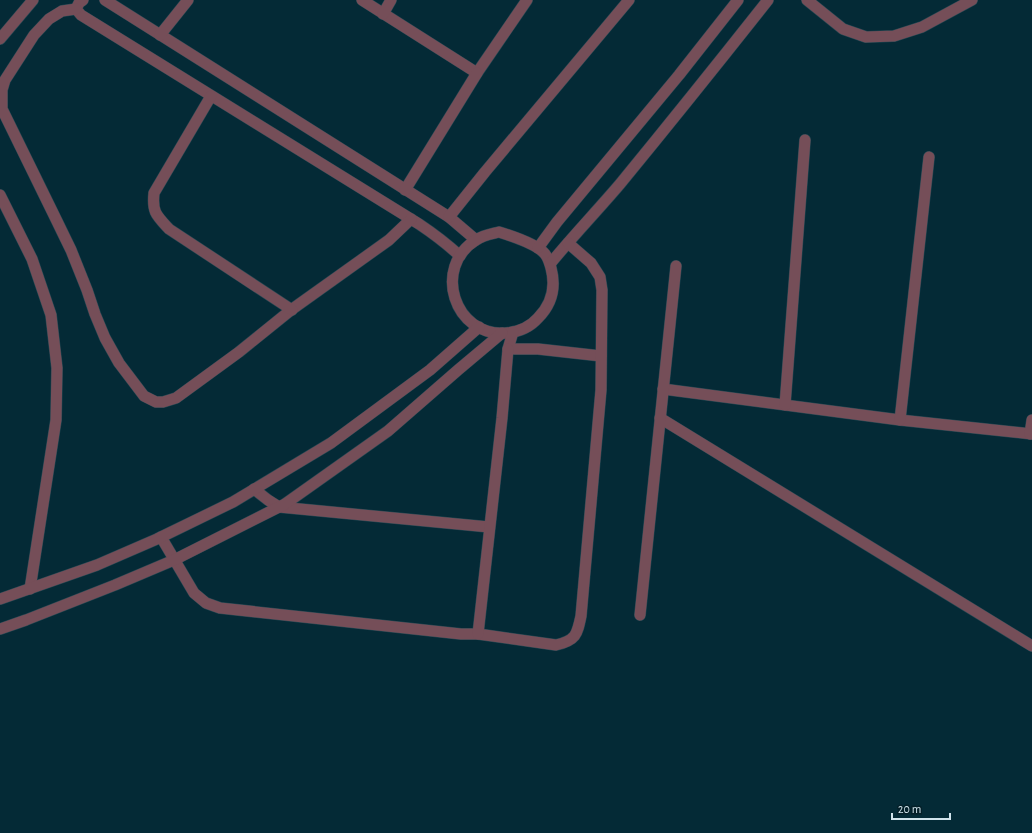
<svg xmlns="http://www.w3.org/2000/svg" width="1032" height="833" font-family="'Alegreya Sans',sans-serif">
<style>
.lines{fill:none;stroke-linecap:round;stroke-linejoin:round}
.minor-casing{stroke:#254853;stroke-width:12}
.minor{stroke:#754e58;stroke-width:11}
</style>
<rect width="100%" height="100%" fill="#042a36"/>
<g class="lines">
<defs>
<g id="minor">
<path d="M83,0L79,3L76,9L81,15L419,224C434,234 446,243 460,256"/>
<path d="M105,0L449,217L476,240"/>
<path d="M362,0L477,73L527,0"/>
<path d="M807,0L843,29L866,37L894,36L922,27L972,0"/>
<path d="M76,9L62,11L49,19L34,35L5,80L2,90V109L52,211L71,250L87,290L95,314L105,338L119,363L144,396L156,402H163L176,398L239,352L291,310L389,240L411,219"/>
<path d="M383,14L391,0"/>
<path d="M160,35L188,0"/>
<path d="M0,39L33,0"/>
<path d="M211,96L154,193C152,212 156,215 169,229L292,310"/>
<path d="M405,190L477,73"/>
<path d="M0,195L32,259L51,315L57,368L56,420L30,589"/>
<path d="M449,217L485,172L629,0"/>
<path d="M499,232C512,236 537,244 545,254C548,258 550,264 551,268C556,287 552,304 538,318C530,327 518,332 506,333C454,337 432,267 476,240C483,235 491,234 499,232Z"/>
<path d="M538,248L557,222L679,75L738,0"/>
<path d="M550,264C572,237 597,211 620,184C670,123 719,62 768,0"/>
<path d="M513,332L508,349H538L601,356"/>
<path d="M663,389L900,420L1032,434"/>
<path d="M785,405L805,140"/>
<path d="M660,418L1032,646"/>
<path d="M900,420L929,157"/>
<path d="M1030,434L1032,420"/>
<path d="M254,489L268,500L279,507L489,527"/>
<path d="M161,537L194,593L206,603L220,608L461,634H478L556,645C576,640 577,635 581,616L601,390L602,290L600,277L591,263L568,243"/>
<path d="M0,599L97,565L157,539L233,502L331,443L430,370L479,327"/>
<path d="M640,615L676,266"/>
<path d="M0,629L26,620L115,585L174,560L285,504L388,431L458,370L502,333"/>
<path d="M478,634L502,418L508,349"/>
</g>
</defs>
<!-- minor casing -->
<use href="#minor" class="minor-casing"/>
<!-- minor -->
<use href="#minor" class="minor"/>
</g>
<!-- scale -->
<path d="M892 813v6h58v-6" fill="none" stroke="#d1e4ec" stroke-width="2"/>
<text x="898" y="813" font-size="12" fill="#d1e4ec" stroke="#041f28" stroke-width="3" paint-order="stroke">20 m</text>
</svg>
